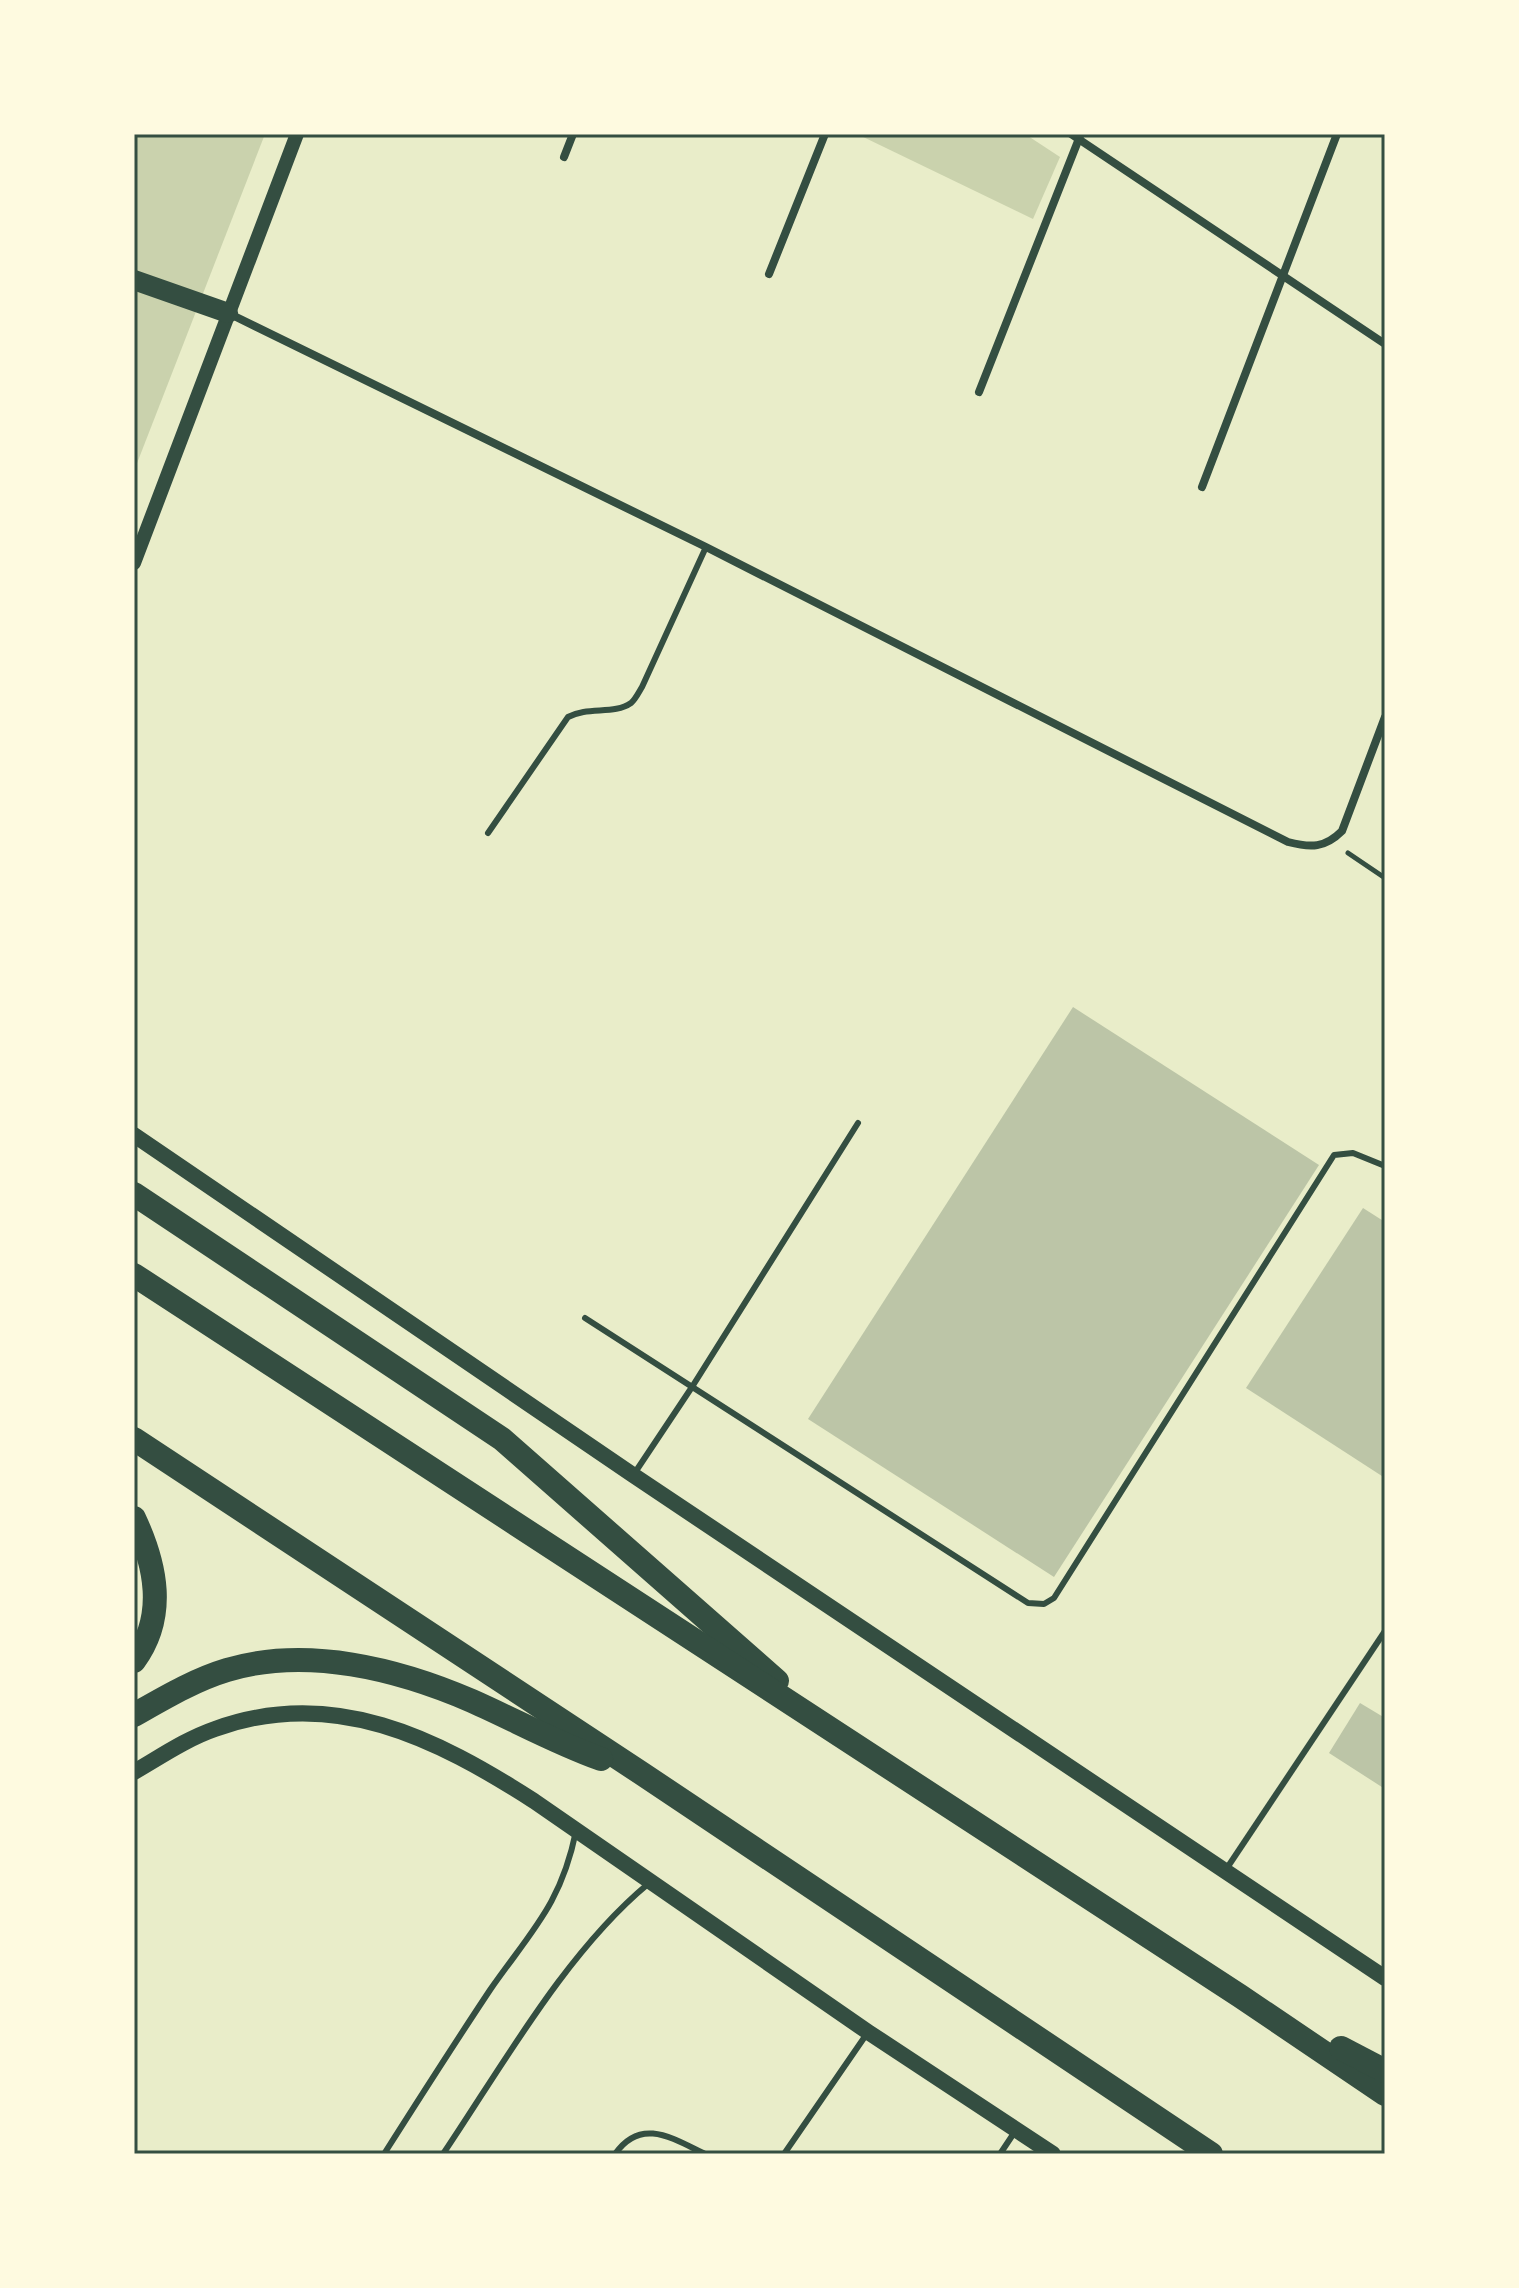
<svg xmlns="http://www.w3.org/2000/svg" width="1519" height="2288" font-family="'Work Sans',sans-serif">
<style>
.green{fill:#cad2ad}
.building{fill:#bcc5a7}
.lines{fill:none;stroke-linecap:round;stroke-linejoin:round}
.path{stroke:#344e41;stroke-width:5}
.service{stroke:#344e41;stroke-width:6}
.minor{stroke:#344e41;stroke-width:8}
.tertiary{stroke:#344e41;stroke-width:14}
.secondary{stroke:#344e41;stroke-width:16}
.primary{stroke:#344e41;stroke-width:20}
.motorway{stroke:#344e41;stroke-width:24}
.neatline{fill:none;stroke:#344e41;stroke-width:3}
</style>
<rect width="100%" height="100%" fill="#e9edc9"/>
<!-- green -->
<g class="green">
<path d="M134,134H265L134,471Z"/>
<path d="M857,134H1025L1060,157L1033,219Z"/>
</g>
<!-- building -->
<g class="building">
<path d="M1073,1007L1319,1165L1054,1577L808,1419Z"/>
<path d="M1363,1208L1385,1222V1478L1246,1388Z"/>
<path d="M1360,1703L1385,1718V1789L1329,1753Z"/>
</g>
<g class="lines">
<!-- path -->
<path class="path" d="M1348,853L1385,878"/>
<!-- service -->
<g class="service">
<path d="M488,833L568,717C588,706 614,715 631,703C635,700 639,692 642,687L706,547"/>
<path d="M585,1318L1028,1603L1044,1604L1054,1598L1334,1155L1353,1153L1385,1166"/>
<path d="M634,1474L692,1387L858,1123"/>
<path d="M1225,1871L1385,1631"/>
<path d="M384,2154C419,2099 454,2044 490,1990C531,1931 561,1905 576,1831"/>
<path d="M443,2154C503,2065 566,1952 648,1884"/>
<path d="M615,2154C641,2117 672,2138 705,2154"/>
<path d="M784,2154L866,2035"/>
<path d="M1000,2154L1016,2130"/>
</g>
<!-- minor -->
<g class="minor">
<path d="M1071,134L1385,344"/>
<path d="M564,157L573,134"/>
<path d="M769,274L825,134"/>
<path d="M228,313L706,547L1288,842C1311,848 1325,848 1342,831L1385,717"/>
<path d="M979,392L1080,136"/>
<path d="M1202,487L1337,134"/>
</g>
<!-- tertiary -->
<path class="tertiary" d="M134,563L297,134"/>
<!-- secondary -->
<g class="secondary">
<path d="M134,1135L633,1475L1385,1978"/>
<path d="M134,1772C160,1757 186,1739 215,1729C333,1686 436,1738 534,1801L868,2032L1053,2154"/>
</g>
<!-- primary -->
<path class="primary" d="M134,280L228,313"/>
<!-- motorway -->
<g class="motorway">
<path d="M134,1194L502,1439L777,1681"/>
<path d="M134,1275L1240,1996L1385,2094"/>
<path d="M134,1439L641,1773L1211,2154"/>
<path d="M134,1518C156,1565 167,1616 134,1661"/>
<path d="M134,1715C164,1698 194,1680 227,1670C307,1646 398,1669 472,1701C515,1720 556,1743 601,1759"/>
<path d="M1341,2048L1385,2071"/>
</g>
</g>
<!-- border -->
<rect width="1519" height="2288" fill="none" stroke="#fefae0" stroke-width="272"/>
<rect x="136" y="136" width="1247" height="2016" class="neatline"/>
</svg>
